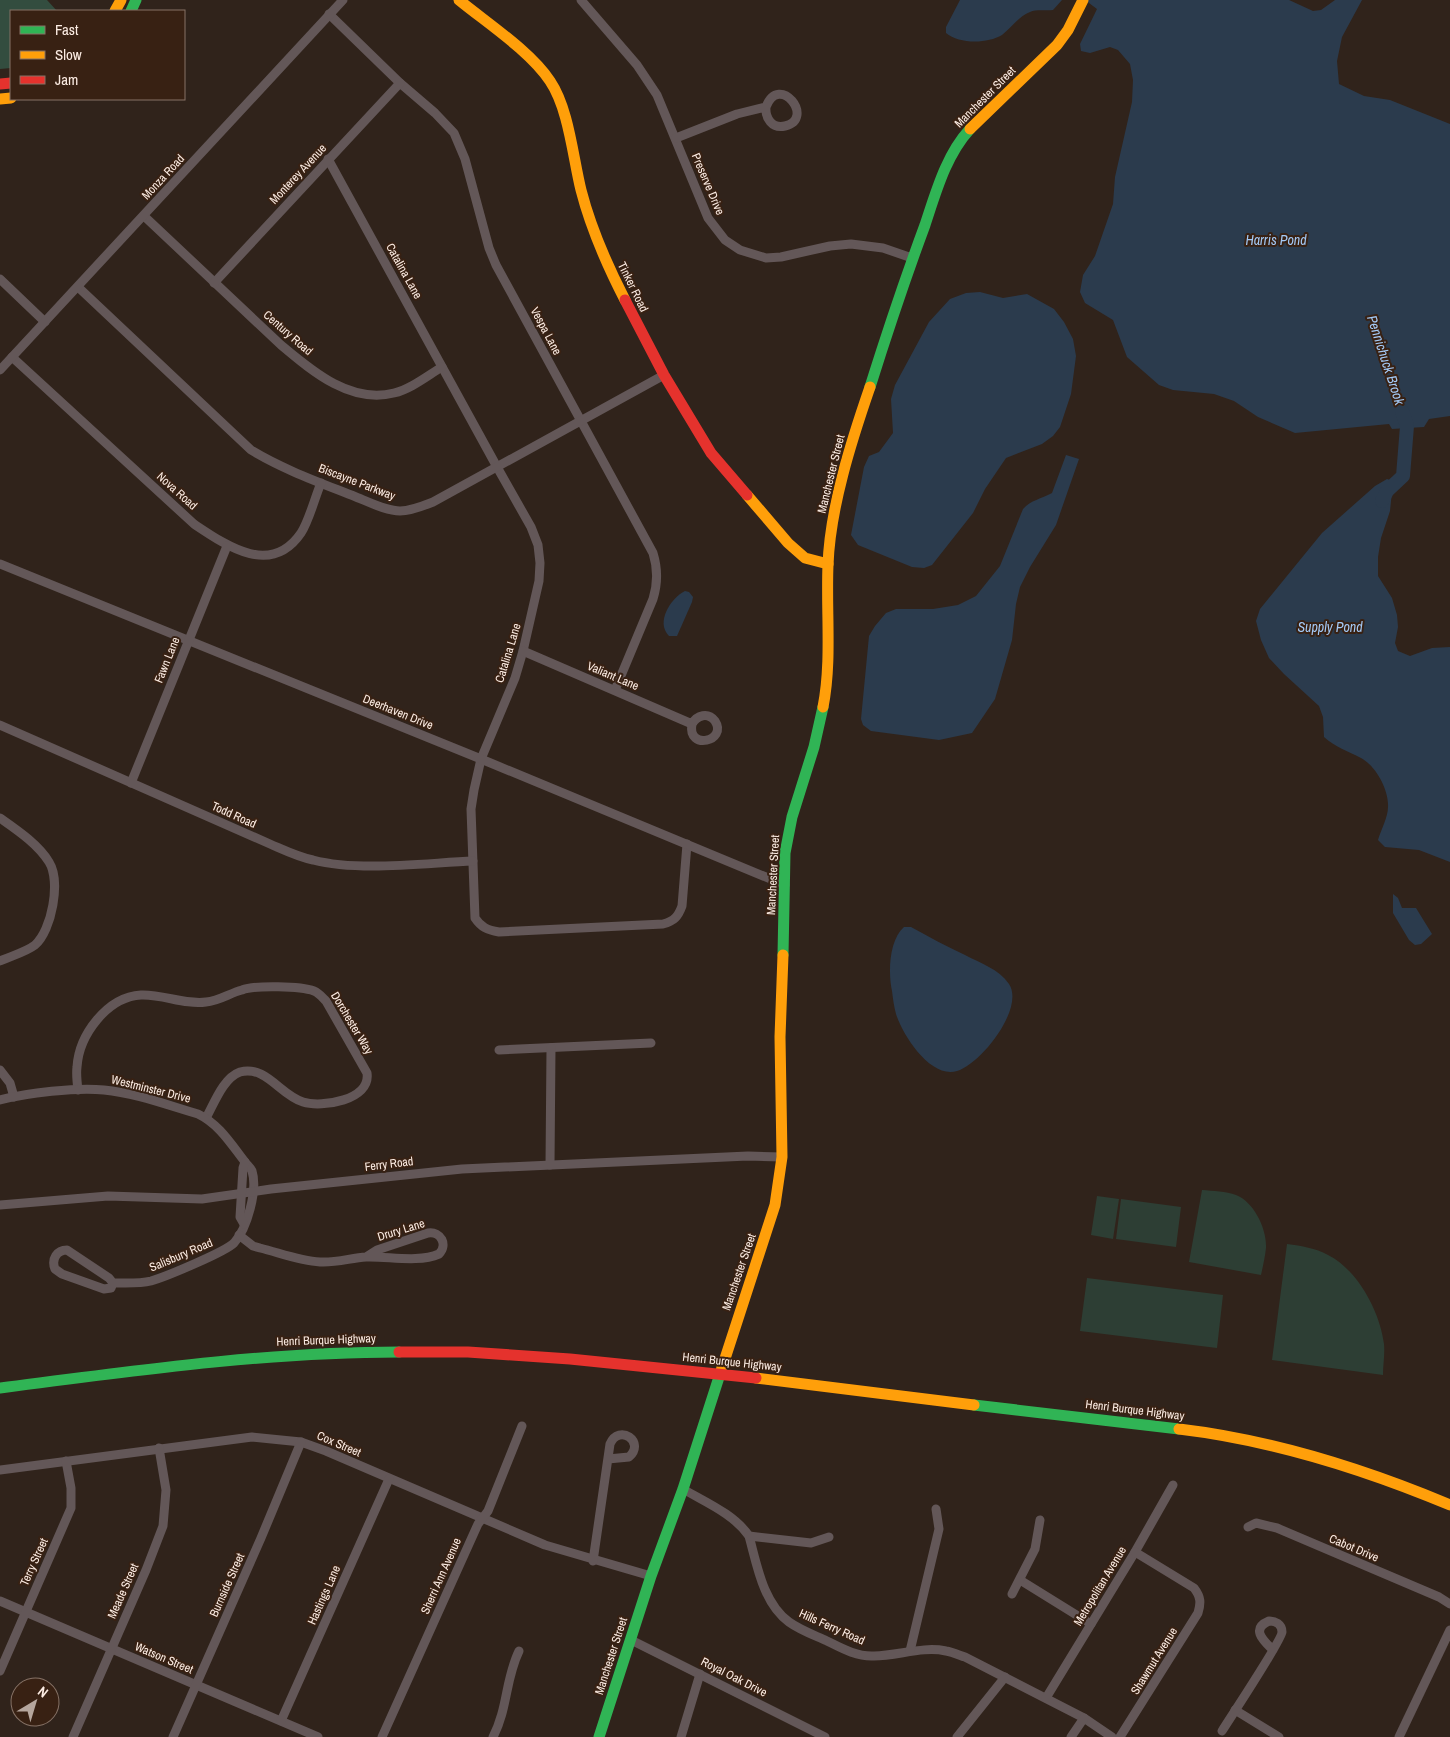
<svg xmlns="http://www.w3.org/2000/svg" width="1450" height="1737" font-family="'Archivo Narrow',sans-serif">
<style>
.green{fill:#2d3e34}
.forest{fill:#334d3f}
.water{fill:#2b3b4d}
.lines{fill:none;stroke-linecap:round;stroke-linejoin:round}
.river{stroke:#2b3b4d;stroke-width:14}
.street{stroke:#635758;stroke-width:9}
.fast{stroke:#30b455;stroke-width:11}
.slow{stroke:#ff9f0a;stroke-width:11}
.jam{stroke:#e5322d;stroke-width:11}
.labels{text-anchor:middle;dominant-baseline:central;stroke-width:4;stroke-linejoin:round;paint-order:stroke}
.street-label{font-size:12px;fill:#fcece3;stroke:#382113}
.water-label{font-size:14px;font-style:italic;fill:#a4caf7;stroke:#382113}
</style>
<rect width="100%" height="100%" fill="#30231b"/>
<!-- green -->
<g class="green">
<path d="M1202,1190C1213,1191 1226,1191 1236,1195C1254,1202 1267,1229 1266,1248C1265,1257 1263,1266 1261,1275L1189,1262Z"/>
<path d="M1097,1196L1119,1199L1113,1239L1091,1235Z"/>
<path d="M1121,1199L1181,1207L1176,1247L1116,1239Z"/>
<path d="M1287,1244C1302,1246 1315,1248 1328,1255C1358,1270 1380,1312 1384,1344C1385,1354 1383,1365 1383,1375L1272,1360Z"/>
<path d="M1087,1278L1223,1295L1217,1348L1080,1331Z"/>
</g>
<!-- forest -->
<path class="forest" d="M0,0H47L57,11H11V68L0,69Z"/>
<!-- water -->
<g class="water">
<path d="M960,0H1062L1053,10C1046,11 1036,9 1030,12C1019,16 1011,28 1002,35C987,44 959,44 946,33V27Z"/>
<path d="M1085,0H1289L1313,11L1321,10L1335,0H1362L1342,37L1337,61L1339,84L1364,96L1390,100L1450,124V416L1429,419L1424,427L1392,429L1389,424L1295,433L1258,417L1234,401L1214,394L1173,390L1159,385L1127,357L1113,320L1085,303L1080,292L1083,275L1095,256L1113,204L1115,177L1132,102L1133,80L1130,64L1118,50L1110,47L1090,53L1081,51L1080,44L1097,9Z"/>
<path d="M980,292L1003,298L1027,294L1054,309L1064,322L1073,339L1076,356L1071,394L1060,427L1053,436L1042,444L1006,458L985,489L973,513L932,565L924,568L912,567L858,545L851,535L864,467L869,456L879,452L893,433L891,399L895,385L929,322L950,299L966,293Z"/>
<path d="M1066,455L1079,459L1056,525L1030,567L1020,587L1016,604L1012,640L995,699L972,733L939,740L871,731L863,725L861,719L869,636L875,626L886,613L896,609H933L958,605L976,596L1000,566L1023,509C1031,500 1041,499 1052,493Z"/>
<path d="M1387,479L1393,481L1390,511L1381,538L1378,557V576L1392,598L1397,615L1398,627L1395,643L1398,651L1410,656L1432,648L1450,647V862L1419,850L1385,847L1378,840C1381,830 1388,817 1388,807C1389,790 1376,766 1361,758C1348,751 1335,747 1324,737L1323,717L1319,706L1284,674L1269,658L1261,640L1256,621L1260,609L1322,533L1375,486Z"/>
<path d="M685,591L689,592L693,597L692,602L677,636H669C655,622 671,598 685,591Z"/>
<path d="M1393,894L1398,898L1402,908H1416L1432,934L1421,944L1415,945L1409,940L1393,913Z"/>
<path d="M904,927H911C929,937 946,946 965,955C980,963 999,969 1009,984C1025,1008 981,1064 957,1071C931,1079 903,1036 896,1014C894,1007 893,999 892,991C888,973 889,940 904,927Z"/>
</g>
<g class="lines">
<!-- river -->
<path class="river" d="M1382,501L1387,491L1403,476L1407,426L1402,411"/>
<!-- street -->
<g class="street">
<path d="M581,0L637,65L657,95L708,218L725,240L740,250L766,258L781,257L830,246L851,244L883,248L912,258"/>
<path d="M329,14L400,83L435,113L454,133L465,159L489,248L496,265L653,553C658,569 658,583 653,599L615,690"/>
<path d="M676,138L737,114L766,107C779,72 816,119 785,126C772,129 765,118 766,107"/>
<path d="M328,159L497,467L531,527L538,545L540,563L539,581L523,651L515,678L481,759L474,790L471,809L475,918C481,927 487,930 499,932L663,924C674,921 678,917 682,906L687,844"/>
<path d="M144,216L281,345C312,371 350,404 394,393C411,389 427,376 442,367"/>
<path d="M0,279L45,322"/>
<path d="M214,283L400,83"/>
<path d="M78,287L251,450C284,470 321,483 356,497C369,502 386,511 400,511C411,511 423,506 433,502L664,375"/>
<path d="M12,357L194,524C227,546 271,577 301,533C309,521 315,497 321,483"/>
<path d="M0,370L343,0"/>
<path d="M0,564L481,759L785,885"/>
<path d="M523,651L692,724C697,715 708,712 715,721C728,741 687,751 692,724"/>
<path d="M0,725L270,844C284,850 298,857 313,860C359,872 425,863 473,861"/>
<path d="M131,783L227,546"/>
<path d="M0,818C17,830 38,844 49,862C61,881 52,930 35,945C26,952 11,956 0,961"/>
<path d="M499,1050L651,1043"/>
<path d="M0,1070L10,1083L14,1097"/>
<path d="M78,1090C77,1082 76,1074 77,1067C79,1035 107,997 141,995C163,994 184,1005 206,1002C219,1001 230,993 242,990C255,985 301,986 314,991C319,993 322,997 326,1001L367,1073C371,1100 322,1108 303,1102C280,1095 266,1065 240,1072C223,1078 214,1104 206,1118"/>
<path d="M0,1100C26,1093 77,1087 104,1090C135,1093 167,1105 198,1114C219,1124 231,1144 245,1162C247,1165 251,1168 252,1171C258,1190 247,1229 234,1243C225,1252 165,1277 151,1281C139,1284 126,1283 113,1283L109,1278L67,1250C57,1250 51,1259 55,1269L62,1274L104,1289L111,1288L113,1283"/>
<path d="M550,1165L551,1048"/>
<path d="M0,1205L108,1196L202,1199L271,1189L462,1169L748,1156L782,1157"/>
<path d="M244,1224L240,1217L243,1168L245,1162"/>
<path d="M239,1235L253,1246L260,1248C280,1253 300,1261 320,1262C336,1263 351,1258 366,1257C388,1256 418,1263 439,1254C448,1245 441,1231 428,1233L377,1250L366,1257"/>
<path d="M0,1470L252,1437L301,1442L326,1451L545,1545L651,1576"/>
<path d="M683,1489C705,1502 734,1514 749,1536C757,1565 763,1603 789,1622C800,1630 814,1635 827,1641C841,1648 857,1657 874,1656C898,1656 922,1646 946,1651C952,1652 959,1655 965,1657L1084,1718L1112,1737"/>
<path d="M1248,1527L1256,1523L1277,1528L1439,1597L1450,1604"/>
<path d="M749,1536L811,1543L829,1537"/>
<path d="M593,1561L610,1444C619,1423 646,1442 629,1457L608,1459"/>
<path d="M1020,1580L1091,1624"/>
<path d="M1012,1594L1035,1549L1040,1520"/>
<path d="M0,1601L318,1737"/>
<path d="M631,1640L825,1737"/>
<path d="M910,1651L939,1529L936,1509"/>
<path d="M0,1671L71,1508V1488L66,1461"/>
<path d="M1046,1698L1135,1552L1173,1485"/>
<path d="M1235,1710L1279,1737"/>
<path d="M281,1721L389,1479"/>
<path d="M1222,1731C1230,1718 1282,1640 1282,1632C1282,1624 1275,1621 1269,1621C1250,1629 1264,1641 1273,1650"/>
<path d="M73,1737L146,1570L163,1526L166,1490L159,1448"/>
<path d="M173,1737L261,1538L301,1442"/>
<path d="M382,1737L478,1524L488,1511L522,1426"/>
<path d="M493,1737C508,1708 505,1680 519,1651"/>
<path d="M681,1737L700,1674"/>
<path d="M957,1737L1005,1677"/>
<path d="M1071,1737L1084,1718"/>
<path d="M1120,1737L1198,1613C1201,1603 1201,1597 1194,1588L1135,1552"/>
<path d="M1399,1737L1450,1630"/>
</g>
<!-- fast -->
<g class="fast">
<path d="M131,11L136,0"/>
<path d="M870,387C887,333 905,279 925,225C936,192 946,155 970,129"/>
<path d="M783,955L785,853L792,817L814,747L823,707"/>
<path d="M0,1388C133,1371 265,1352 399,1352"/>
<path d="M974,1405L1179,1429"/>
<path d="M599,1737L651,1576L683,1489L720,1374"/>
</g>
<!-- slow -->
<g class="slow">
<path d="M459,0C487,23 530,51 550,81C569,109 573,158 581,190C591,229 607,265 625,300"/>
<path d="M115,11L121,0"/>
<path d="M0,99L11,98"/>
<path d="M970,129L1057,45L1068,30L1083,0"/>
<path d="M747,495L788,543L805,558L828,564"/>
<path d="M823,707C832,662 826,611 828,565C830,508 851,442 870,387"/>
<path d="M720,1374L775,1205L782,1157L780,1037L783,955"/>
<path d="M756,1378L974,1405"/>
<path d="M1179,1429C1272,1440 1364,1469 1450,1505"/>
</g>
<!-- jam -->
<g class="jam">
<path d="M0,84L11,83"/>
<path d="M625,300L664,375L711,453L747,495"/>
<path d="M399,1352H468L570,1359L756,1378"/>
</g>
</g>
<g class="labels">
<!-- street labels -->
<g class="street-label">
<text transform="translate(985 97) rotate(-45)">Manchester Street</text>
<text transform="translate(298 174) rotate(-47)">Monterey Avenue</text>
<text transform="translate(163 177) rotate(-47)">Monza Road</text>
<text transform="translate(708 184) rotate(67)">Preserve Drive</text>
<text transform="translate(404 271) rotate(61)">Catalina Lane</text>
<text transform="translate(633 287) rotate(64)">Tinker Road</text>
<text transform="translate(546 331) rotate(62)">Vespa Lane</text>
<text transform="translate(288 333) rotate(41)">Century Road</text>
<text transform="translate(831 474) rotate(-76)">Manchester Street</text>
<text transform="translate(357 482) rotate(21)">Biscayne Parkway</text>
<text transform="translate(177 491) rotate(42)">Nova Road</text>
<text transform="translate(508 653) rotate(-73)">Catalina Lane</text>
<text transform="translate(167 660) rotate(-68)">Fawn Lane</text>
<text transform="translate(613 676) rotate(23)">Valiant Lane</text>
<text transform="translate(398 712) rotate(22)">Deerhaven Drive</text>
<text transform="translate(234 815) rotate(24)">Todd Road</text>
<text transform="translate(773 875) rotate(-87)">Manchester Street</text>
<text transform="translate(352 1023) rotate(59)">Dorchester Way</text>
<text transform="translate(151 1089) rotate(14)">Westminster Drive</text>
<text transform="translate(389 1164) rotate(-7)">Ferry Road</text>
<text transform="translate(401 1230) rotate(-17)">Drury Lane</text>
<text transform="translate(181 1255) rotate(-23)">Salisbury Road</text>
<text transform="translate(739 1272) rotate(-71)">Manchester Street</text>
<text transform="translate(326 1340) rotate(-2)">Henri Burque Highway</text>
<text transform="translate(732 1362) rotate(6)">Henri Burque Highway</text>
<text transform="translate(1135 1410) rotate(7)">Henri Burque Highway</text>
<text transform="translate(339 1444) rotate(23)">Cox Street</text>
<text transform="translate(1354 1548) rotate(23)">Cabot Drive</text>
<text transform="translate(34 1562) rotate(-66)">Terry Street</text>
<text transform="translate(441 1576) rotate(-66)">Sherri Ann Avenue</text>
<text transform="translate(227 1585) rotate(-66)">Burnside Street</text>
<text transform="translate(1100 1586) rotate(-59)">Metropolitan Avenue</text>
<text transform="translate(123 1591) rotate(-66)">Meade Street</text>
<text transform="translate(324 1595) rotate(-66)">Hastings Lane</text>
<text transform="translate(832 1627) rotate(24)">Hills Ferry Road</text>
<text transform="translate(611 1656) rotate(-72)">Manchester Street</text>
<text transform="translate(164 1658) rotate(23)">Watson Street</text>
<text transform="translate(1154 1661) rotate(-58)">Shawmut Avenue</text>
<text transform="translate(734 1677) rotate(27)">Royal Oak Drive</text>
</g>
<!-- water labels -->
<g class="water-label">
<text x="1276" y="240">Harris Pond</text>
<text transform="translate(1386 360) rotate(72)">Pennichuck Brook</text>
<text x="1330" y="627">Supply Pond</text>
</g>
</g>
<!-- legend -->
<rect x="10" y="10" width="175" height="90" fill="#382113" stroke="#867266"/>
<rect x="20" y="26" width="25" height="8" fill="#30b455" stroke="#867266"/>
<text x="55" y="35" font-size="15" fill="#fcece3">Fast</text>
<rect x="20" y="51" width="25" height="8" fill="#ff9f0a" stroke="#867266"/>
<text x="55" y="60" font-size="15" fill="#fcece3">Slow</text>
<rect x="20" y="76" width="25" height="8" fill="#e5322d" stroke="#867266"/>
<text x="55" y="85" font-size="15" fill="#fcece3">Jam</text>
<!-- north arrow -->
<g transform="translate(35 1702) rotate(38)"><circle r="24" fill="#382113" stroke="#867266"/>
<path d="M0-4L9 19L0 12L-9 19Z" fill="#b5a69d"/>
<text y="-8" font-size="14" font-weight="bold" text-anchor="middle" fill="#fcece3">N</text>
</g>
</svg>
